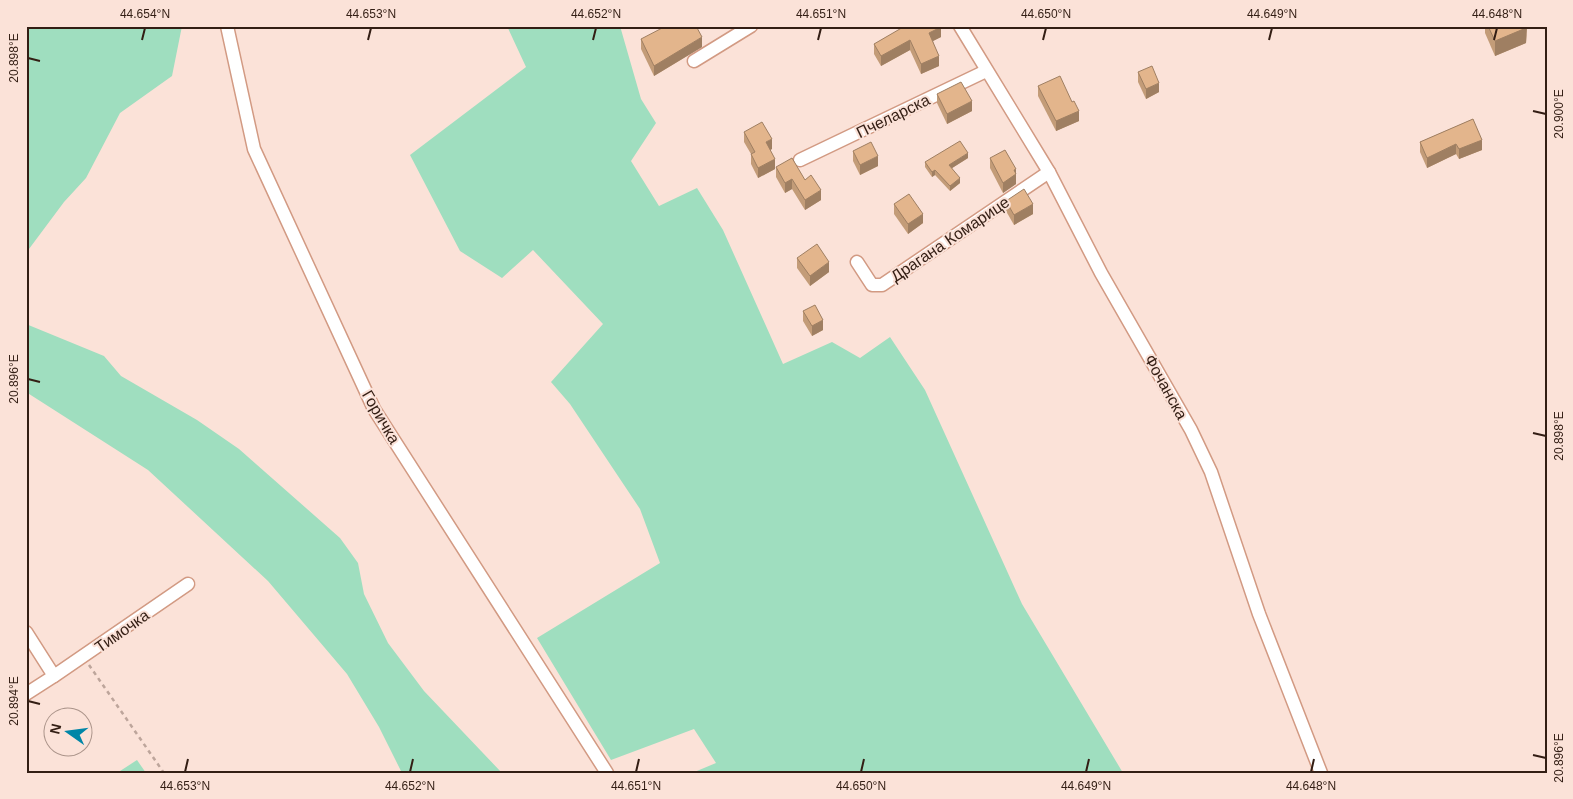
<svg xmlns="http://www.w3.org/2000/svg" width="1573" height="799" font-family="Helvetica,sans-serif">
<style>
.green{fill:#9fdebf}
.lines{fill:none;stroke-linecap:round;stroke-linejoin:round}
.street-casing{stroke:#d29a83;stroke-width:15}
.path{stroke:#bda59b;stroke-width:2.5;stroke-dasharray:4 4;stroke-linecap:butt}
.street{stroke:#fff;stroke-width:12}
.wall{fill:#c39c78}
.shaded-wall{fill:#9f7f62}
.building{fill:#e3b58c;stroke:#9f7f62}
.ticks{fill:none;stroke:#331e14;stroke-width:2}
.labels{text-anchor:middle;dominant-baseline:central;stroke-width:4;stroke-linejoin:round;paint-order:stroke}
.street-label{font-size:16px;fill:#331e14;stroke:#fbe2d8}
.neatline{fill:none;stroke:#331e14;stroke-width:2}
.ticks-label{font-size:12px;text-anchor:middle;fill:#331e14}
</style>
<rect width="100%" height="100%" fill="#fbe2d8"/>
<!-- green -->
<g class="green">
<path d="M26,26H182L172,76L120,113L86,178L64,202L26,253Z"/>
<path d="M507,26H620L641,99L656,123L631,161L659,206L697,188L723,230L783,364L832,342L860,358L890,337L925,390L1022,604L1123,773H692L716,763L694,729L611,760L537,638L660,563L640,509L570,404L551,382L603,324L533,250L502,278L460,251L410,155L526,67Z"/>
<path d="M26,324L104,356L121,376L197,420L239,449L340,538L358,563L364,594L388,643L424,691L502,773H402L379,727L347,674L268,581L148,470L26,392Z"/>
<path d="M137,760L146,773H117Z"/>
</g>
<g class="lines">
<defs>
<g id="street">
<path d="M227,26L254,149L374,409L607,773"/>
<path d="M960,26L1049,172L1101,273L1191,430L1211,472L1259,614L1321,773"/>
<path d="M694,61L751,26"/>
<path d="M800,160L986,71"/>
<path d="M857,262L872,285H882L1049,172"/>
<path d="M26,632L54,676L26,694"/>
<path d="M54,676L188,584"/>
</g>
</defs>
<!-- street casing -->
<use href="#street" class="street-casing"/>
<!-- path -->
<path class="path" d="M89,665L164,773"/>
<!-- street -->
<use href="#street" class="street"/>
</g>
<!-- wall -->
<g class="wall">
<path d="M903,26H940L941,37L933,41L939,66L921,74L910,50L881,66L874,54V44L903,28Z"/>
<path d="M1485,26H1527L1526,43L1495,56L1485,33Z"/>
<path d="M641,39L702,47L654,76L641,49Z"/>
<path d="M1138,72L1159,92L1146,99L1138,82Z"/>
<path d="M1038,86L1072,102L1079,121L1056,131L1038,96Z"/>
<path d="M937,94L972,111L947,124L937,103Z"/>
<path d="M1473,119L1482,150L1459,159L1456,154L1427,168L1420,152V142Z"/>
<path d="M744,132L772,149L770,150L775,169L758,178L751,164V154L744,142Z"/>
<path d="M853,151L878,166L860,175L853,161Z"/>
<path d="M968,158L952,168L960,183L950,191L935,175L932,177L925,167V162Z"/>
<path d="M990,158L1016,173V184L1003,193L990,168Z"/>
<path d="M776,167L805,180L821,200L805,210L792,189L785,193L776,177Z"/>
<path d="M1006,201L1033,214L1014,225L1006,211Z"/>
<path d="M894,204L923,223L908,234L894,214Z"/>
<path d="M797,258L829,272L810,286L797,268Z"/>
<path d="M803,311L823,330L812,336L803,321Z"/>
</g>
<!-- shaded-wall -->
<g class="shaded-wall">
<path d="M1523,26H1527L1526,43L1495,56V41Z"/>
<path d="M941,27V37L929,43V33Z"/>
<path d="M702,37V47L654,76V66Z"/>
<path d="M910,40V50L881,66V56Z"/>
<path d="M939,56V66L921,74V64Z"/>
<path d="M1159,83V92L1146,99V89Z"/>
<path d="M972,101V111L947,124V114Z"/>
<path d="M1079,111V121L1056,131V121Z"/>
<path d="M772,139V149L766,152V142Z"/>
<path d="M1482,140V150L1459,159V149Z"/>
<path d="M1456,144V154L1427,168V158Z"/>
<path d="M968,153V158L949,170V165Z"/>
<path d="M878,156V166L860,175V165Z"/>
<path d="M775,159V169L758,178V168Z"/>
<path d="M1016,169V184L1003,193V183L1014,170Z"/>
<path d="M935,170V175L932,177V172Z"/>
<path d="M960,178V183L950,191V186Z"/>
<path d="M792,179V189L785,193V183Z"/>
<path d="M821,190V200L805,210V200Z"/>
<path d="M1033,204V214L1014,225V215Z"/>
<path d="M923,214V223L908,234V224Z"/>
<path d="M829,262V272L810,286V276Z"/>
<path d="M823,320V330L812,336V326Z"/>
</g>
<!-- building -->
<g class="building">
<path d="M666,26H696L702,37L654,66L641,39Z"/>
<path d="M905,26H940L941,27L929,33L939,56L921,64L910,40L881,56L874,44Z"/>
<path d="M1488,26H1525L1526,28L1495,41Z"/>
<path d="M1152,66L1159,83L1146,89L1138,72Z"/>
<path d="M1060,76L1072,102L1074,101L1079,111L1056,121L1038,86Z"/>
<path d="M961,82L972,101L947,114L937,94Z"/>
<path d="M1473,119L1482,140L1459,149L1456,144L1427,158L1420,142Z"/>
<path d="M762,122L772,139L766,142L775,159L758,168L751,154L755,152L744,132Z"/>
<path d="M960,141L968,153L949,165L960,178L950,186L935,170L932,172L925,162Z"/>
<path d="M871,142L878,156L860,165L853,151Z"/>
<path d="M1005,150L1016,169L1014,170L1016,174L1003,183L990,158Z"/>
<path d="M792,158L805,180L811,175L821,190L805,200L792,179L785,183L776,167Z"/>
<path d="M1024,189L1033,204L1014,215L1006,201Z"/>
<path d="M909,194L923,214L908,224L894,204Z"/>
<path d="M817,244L829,262L810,276L797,258Z"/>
<path d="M815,305L823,320L812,326L803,311Z"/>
</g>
<!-- ticks -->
<path class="ticks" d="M142,40L145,28M368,40L371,28M593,40L596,28M818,40L821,28M1043,40L1046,28M1269,40L1272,28M1494,40L1497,28M28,58L40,61M1533,111L1546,114M28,379L40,382M1533,433L1546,436M28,701L40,704M1533,755L1546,758M185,772L188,759M410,772L413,759M636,772L639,759M861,772L864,759M1086,772L1089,759M1311,772L1314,759"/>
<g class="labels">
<!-- street labels -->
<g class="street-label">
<text transform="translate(893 116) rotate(-26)">Пчеларска</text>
<text transform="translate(950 239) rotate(-34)">Драгана Комарице</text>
<text transform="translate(1166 387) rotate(61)">Фочанска</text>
<text transform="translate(381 417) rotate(60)">Горичка</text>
<text transform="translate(122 631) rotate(-35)">Тимочка</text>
</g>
</g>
<!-- border -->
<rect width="1573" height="799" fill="none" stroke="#fbe2d8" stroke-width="55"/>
<!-- north arrow -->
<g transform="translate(68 732) rotate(284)"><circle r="24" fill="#fbe2d8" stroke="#ab948a"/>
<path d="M0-4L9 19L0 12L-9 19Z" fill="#0086a7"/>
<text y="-8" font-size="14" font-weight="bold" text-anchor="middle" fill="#331e14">N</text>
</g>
<rect x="28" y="28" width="1518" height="744" class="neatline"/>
<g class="ticks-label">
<text x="145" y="18">44.654°N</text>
<text x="371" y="18">44.653°N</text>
<text x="596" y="18">44.652°N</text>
<text x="821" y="18">44.651°N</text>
<text x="1046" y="18">44.650°N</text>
<text x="1272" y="18">44.649°N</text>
<text x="1497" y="18">44.648°N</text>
<text transform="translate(14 58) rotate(-90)" y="4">20.898°E</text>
<text transform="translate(1559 114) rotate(-90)" y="4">20.900°E</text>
<text transform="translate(14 379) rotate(-90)" y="4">20.896°E</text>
<text transform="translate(1559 436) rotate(-90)" y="4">20.898°E</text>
<text transform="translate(14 701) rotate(-90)" y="4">20.894°E</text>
<text transform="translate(1559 758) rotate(-90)" y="4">20.896°E</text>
<text x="185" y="790">44.653°N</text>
<text x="410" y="790">44.652°N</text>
<text x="636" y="790">44.651°N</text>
<text x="861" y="790">44.650°N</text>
<text x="1086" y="790">44.649°N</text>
<text x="1311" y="790">44.648°N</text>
</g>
</svg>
